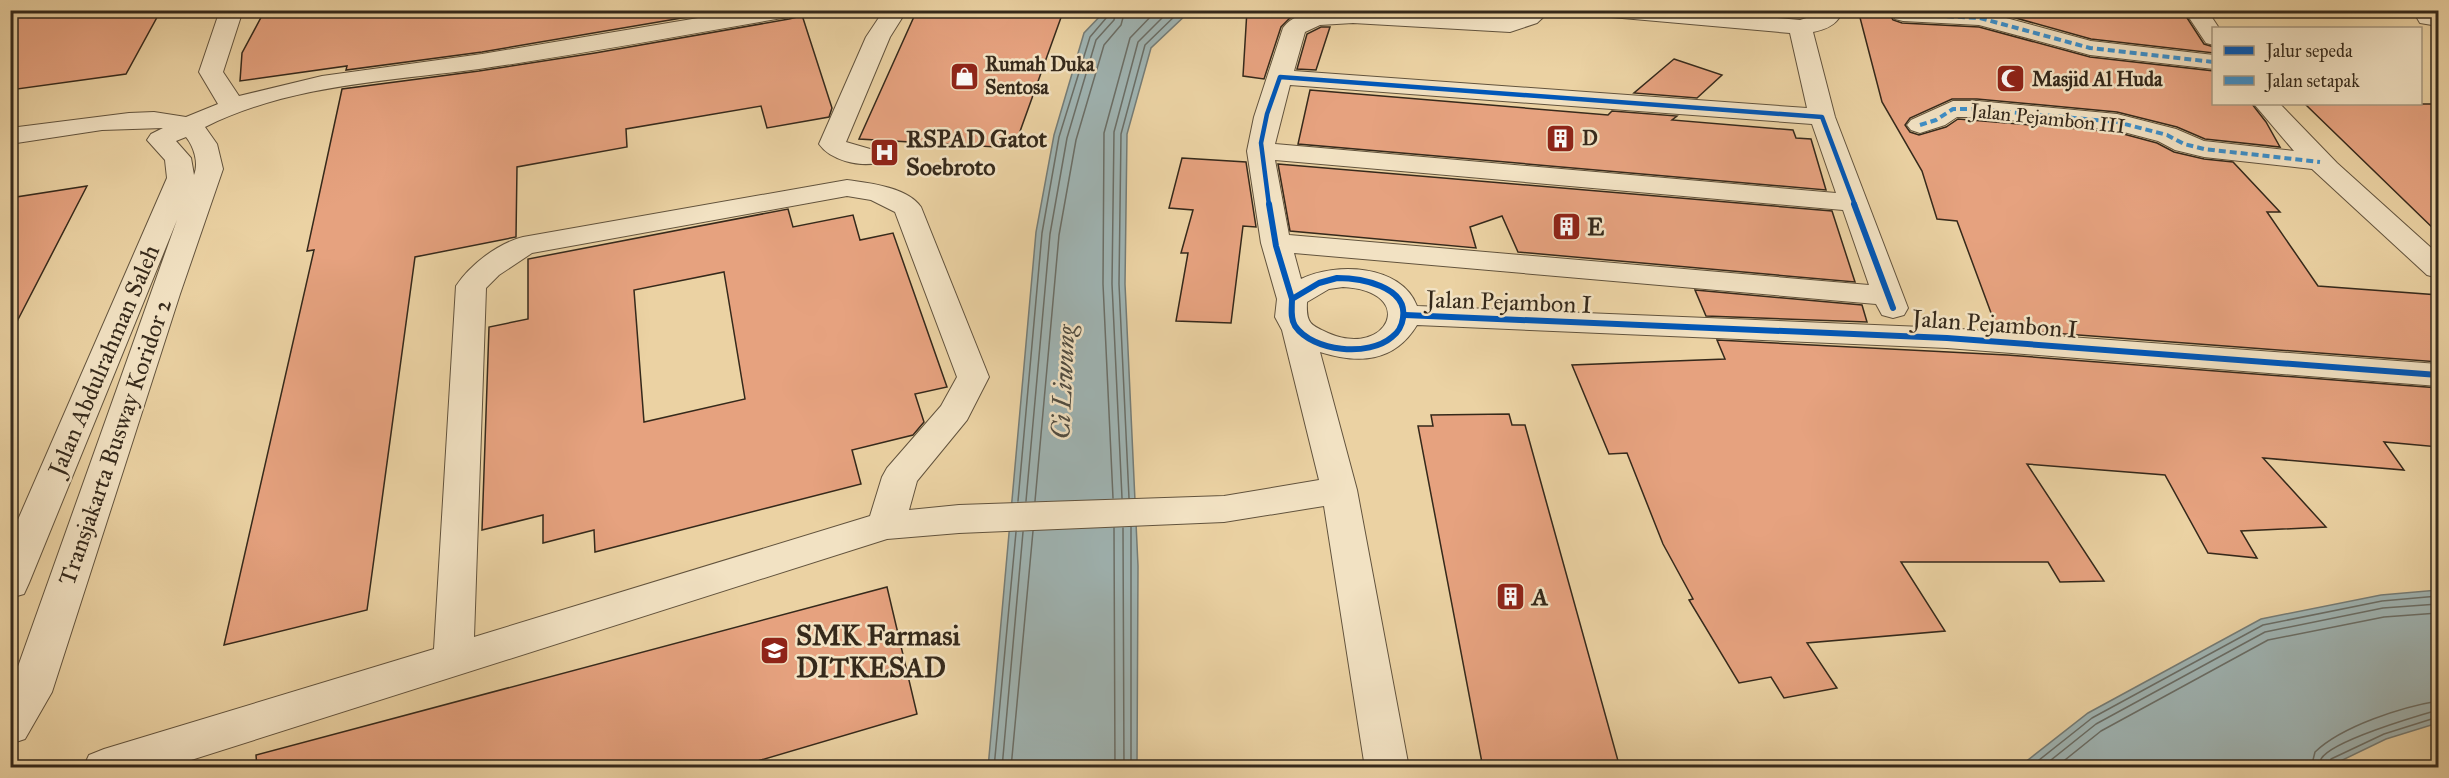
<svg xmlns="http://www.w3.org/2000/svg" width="2449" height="778" font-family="'IM FELL Great Primer',serif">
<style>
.water{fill:#9fb4b3;stroke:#757c76;stroke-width:1.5}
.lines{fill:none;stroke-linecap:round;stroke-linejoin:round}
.shore{stroke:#6a6e67;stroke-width:1.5}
.building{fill:#e6a27f;stroke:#35291b;stroke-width:1.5;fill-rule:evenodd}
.minor-casing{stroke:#62533d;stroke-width:2}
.minor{fill:#f2e2c3;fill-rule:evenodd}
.quiet{stroke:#3d8fc9;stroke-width:4;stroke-dasharray:7 4;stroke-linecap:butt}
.cycleway-far1-casing{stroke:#f2e2c3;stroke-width:8}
.cycleway-casing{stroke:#f2e2c3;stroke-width:10}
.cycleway-far1{stroke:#0057b8;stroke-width:4.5}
.cycleway{stroke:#0057b8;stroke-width:6}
.labels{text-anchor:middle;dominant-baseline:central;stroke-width:5;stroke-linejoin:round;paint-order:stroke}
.far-poi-label{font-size:20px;font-weight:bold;fill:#35291b;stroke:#f2e2c3;text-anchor:start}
.far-street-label{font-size:20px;fill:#35291b;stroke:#f2e2c3}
.poi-label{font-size:24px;font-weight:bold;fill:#35291b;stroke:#f2e2c3;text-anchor:start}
.street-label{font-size:24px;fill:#35291b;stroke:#f2e2c3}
.water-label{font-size:26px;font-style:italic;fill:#504c41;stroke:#f2e2c3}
.near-poi-label{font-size:28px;font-weight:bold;fill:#35291b;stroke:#f2e2c3;text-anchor:start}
</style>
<rect width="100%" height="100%" fill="#ebd2a3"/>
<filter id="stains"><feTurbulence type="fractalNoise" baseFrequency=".00333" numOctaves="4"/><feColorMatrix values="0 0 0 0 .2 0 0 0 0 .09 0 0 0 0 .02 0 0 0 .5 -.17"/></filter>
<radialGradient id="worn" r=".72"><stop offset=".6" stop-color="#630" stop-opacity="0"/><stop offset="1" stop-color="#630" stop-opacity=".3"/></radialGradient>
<!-- water -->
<g class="water">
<path d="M1105,11H1190L1151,48L1127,134L1125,284L1138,566L1137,767L988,768L1036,232L1054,135L1084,33Z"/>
<path d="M2438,590V723L2386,739L2328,767H2019L2088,713L2261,619L2381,595Z"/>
</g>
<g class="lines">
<!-- shore -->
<g class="shore">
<path d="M1113,498L1103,284L1104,133L1130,38L1157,10"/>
<path d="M1122,498L1112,284L1114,132L1138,42L1170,10"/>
<path d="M1129,498L1119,284L1121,134L1145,45L1181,10"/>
<path d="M1018,501L1042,233L1059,137L1090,37L1107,17L1109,10"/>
<path d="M1026,501L1050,234L1067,138L1096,40L1114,20L1116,10"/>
<path d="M1035,501L1059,235L1076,140L1104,45L1121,25L1125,10"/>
<path d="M1131,527V768"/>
<path d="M1114,528L1115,768"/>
<path d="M1123,528L1124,768"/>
<path d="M994,768L1016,532"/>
<path d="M1002,768L1023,532"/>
<path d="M1011,768L1033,531"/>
<path d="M2029,768L2092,718L2263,625L2382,601L2438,596"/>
<path d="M2041,768L2096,724L2265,632L2383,608L2438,604"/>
<path d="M2055,768L2101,731L2268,640L2384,617L2438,613"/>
<path d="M2311,768L2315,752C2342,726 2402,707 2438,701"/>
<path d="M2320,768C2320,767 2321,760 2321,759C2331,741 2417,716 2438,710"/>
<path d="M2327,768L2331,759L2384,734L2438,717"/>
</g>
</g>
<!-- building -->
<g class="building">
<path d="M10,10H161L126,74L10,90Z"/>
<path d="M265,10H729L482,52L346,70L347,66L240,81L242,53Z"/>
<path d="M917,10L1063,12L1014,148L859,139Z"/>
<path d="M1247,10H1308L1290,18L1281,27L1264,79L1243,76Z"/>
<path d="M1858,10H1891L1890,15L1893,20L1902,23L1979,27L2090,57L2214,71V104H2252L2266,122L2280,147L2205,139L2177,127L2117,112L1977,99H1952L1910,118L1905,125L1910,132L1919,135L1946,127L1958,119L2116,132L2157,143L2174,152L2204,159L2233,162L2280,212H2267L2318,286L2439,295V362L1997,329L1957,221L1937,219L1922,171L1882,102Z"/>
<path d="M1987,10H2182L2204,44L2214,47V53L2091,39Z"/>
<path d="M801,12L832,108L829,117L767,128L761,106L626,129L627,147L517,167L516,237L415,257L367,610L224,645L314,250L307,251L342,89L479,71L595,53L789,19L797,17Z"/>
<path d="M1321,27H1330L1316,70L1297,69L1307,34Z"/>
<path d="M1674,59L1722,75L1697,98L1634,93Z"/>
<path d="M1310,90L1608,115L1612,111L1677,116L1672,120L1793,130L1796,138L1811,139L1826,190L1298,144Z"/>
<path d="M2305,104H2439V234Z"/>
<path d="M1182,158L1246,162L1256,227L1243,226L1231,323L1176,321L1188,253H1181L1193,210L1169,208Z"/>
<path d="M1278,164L1832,211L1855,282L1518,252L1502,216L1470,227L1476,248L1290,231Z"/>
<path d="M87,186L10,335V198Z"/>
<path d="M788,209L793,227L853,215L860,240L893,233L947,387L915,394L924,422L913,435L852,450L861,484L595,552L594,530L543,543V515L482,530L489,327L528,319V259ZM724,272L745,399L644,422L634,290Z"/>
<path d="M1695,290L1862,305L1867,322L1706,316Z"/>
<path d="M1717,340L2007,355L2439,388V447L2384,442L2404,470L2263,458L2326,527L2241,531L2257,558L2208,553L2165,475L2027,464L2104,581L2060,582L2048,562H1901L1945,631L1807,643L1837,688L1784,698L1771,677L1739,683L1689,600L1693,599L1663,544L1627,453L1609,454L1572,365L1725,359Z"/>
<path d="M1509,414L1512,425H1525L1620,768H1483L1418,426H1433L1431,415Z"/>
<path d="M887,587L917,714L734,768H257L256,755Z"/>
</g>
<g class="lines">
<defs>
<g id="minor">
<path d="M220,10H243L223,72L239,96L322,76L482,54L746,10H799L796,15L788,17C685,35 582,54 479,69C389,81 288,85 205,127L217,144L223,169L180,294L52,692L25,739L10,744V689L177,220L29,583L24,594L10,598V538L167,178L165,160L147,140L151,134L163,128L102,130L10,144V128L129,113L154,112L186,117L218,104L199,72ZM186,137C194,147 199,163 194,175L191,158L176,141Z"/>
<path d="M884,10H907L890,37L846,142L877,151L881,157L877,163C859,167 830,160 819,144L866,37Z"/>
<path d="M1327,10H1377L1508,18L1525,10H1551L1537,23L1510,32L1353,23L1320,25L1305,32L1294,71L1807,108L1790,33L1611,17L1603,15L1600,10H1693L1800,20L1816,15V10H1838L1839,18C1833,27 1823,30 1813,32L1835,117L1908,308L1904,315L1893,318L1882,315L1876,304L1294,253L1301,279C1335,262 1401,264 1417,306L1947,328L2438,364V386L1947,348L1417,325C1394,363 1358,364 1320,352L1357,490L1409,768H1365L1324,506L1224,522L959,533L887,539L166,768H83L89,755L104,749L434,649L456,286C470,265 498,243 523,237L847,180C869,183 907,187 921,207L989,377L967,420L917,481L909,510L959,505L1224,496L1319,480L1282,330L1275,317L1277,299L1261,243L1247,151L1254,117L1283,28C1292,15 1312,11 1327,10ZM1290,85L1812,124L1836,193L1275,144ZM1275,160L1843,210L1869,285L1289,235ZM847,196L871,200L895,212L957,377L941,406L887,468L882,477L870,516L474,637L486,288L499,275L532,253ZM1343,287C1419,291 1388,359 1328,333C1310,325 1306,323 1307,302L1329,289Z"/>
<path d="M1894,10L1980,11L2091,41L2214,55V69L2090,55L1979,25L1903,21L1895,19L1892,14Z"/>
<path d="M2184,10H2207L2219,28H2214V45L2206,43Z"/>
<path d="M2428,11L2438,12V26L2420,23L2417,18L2420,13Z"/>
<path d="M1953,101H1977L2117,114L2176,129L2204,141L2294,151L2254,104H2280L2337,163L2438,254V278L2427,275L2312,169L2204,157L2175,150L2158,141L2116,130L1977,117H1957L1945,125L1920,133L1911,130L1907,125L1911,120Z"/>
</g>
</defs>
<!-- minor casing -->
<use href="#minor" class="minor-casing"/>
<!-- minor -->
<use href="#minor" class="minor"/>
<!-- quiet -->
<g class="quiet">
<path d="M1903,14L1980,18L2090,48L2214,62"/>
<path d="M1920,125L1936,120L1953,109H1977L2117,122L2167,135L2184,144L2204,149L2320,162"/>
</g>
<defs>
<path id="cycleway-far1" d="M1269,205L1261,143L1267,114L1280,77L1822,117L1855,205"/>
<g id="cycleway">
<path d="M1269,204L1276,246L1292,299"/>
<path d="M1854,204L1893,308"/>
<path d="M1337,278C1360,278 1408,286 1403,318C1402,325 1398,333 1392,337C1369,357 1313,352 1295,326C1290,318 1292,308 1292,299L1319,283Z"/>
<path d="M1405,315L1947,338L2438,375"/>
</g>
</defs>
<!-- cycleway-far1 casing -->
<use href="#cycleway-far1" class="cycleway-far1-casing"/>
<!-- cycleway casing -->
<use href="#cycleway" class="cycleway-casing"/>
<!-- cycleway-far1 -->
<use href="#cycleway-far1" class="cycleway-far1"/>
<!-- cycleway -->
<use href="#cycleway" class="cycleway"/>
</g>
<!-- icons -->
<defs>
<symbol id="shop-square" viewBox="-11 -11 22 22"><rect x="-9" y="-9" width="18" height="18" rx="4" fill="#8f2418" stroke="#f2e2c3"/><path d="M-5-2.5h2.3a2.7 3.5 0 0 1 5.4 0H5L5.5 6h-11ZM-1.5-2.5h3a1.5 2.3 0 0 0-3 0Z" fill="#fff"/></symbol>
<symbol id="mosque-square" viewBox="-11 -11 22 22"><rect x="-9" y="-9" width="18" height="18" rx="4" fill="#8f2418" stroke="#f2e2c3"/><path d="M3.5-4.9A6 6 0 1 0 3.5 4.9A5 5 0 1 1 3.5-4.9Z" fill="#fff"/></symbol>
<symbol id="building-square" viewBox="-11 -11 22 22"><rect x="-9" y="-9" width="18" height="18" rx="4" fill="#8f2418" stroke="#f2e2c3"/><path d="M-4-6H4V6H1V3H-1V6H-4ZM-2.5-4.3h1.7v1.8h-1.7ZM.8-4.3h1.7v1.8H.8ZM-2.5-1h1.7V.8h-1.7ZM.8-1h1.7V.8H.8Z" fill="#fff"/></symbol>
<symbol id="hospital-square" viewBox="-11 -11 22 22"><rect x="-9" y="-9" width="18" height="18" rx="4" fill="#8f2418" stroke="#f2e2c3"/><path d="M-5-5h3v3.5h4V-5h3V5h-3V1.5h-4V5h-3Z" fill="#fff"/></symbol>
<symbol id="school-square" viewBox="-11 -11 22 22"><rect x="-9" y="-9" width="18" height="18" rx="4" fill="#8f2418" stroke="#f2e2c3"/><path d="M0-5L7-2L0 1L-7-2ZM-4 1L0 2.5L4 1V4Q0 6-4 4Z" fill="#fff"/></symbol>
</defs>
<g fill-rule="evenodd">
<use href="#shop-square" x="948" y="60" width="33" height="33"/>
<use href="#mosque-square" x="1994" y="62" width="33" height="33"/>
<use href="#building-square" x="1544" y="122" width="33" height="33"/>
<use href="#hospital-square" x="868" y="136" width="33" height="33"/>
<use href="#building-square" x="1550" y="210" width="33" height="33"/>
<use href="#building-square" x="1494" y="580" width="33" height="33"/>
<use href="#school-square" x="758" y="634" width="33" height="33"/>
</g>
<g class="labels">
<!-- far-poi labels -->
<g class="far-poi-label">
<text x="985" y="64">Rumah Duka<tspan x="985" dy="23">Sentosa</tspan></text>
<text x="2032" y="79">Masjid Al Huda</text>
<text x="1582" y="138">D</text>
</g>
<!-- far-street labels -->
<g class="far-street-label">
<text transform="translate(2048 118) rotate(6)">Jalan Pejambon III</text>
</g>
<!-- poi labels -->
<g class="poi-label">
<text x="906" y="139">RSPAD Gatot<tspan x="906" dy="28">Soebroto</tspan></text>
<text x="1587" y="227">E</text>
<text x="1532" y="597">A</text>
</g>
<!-- street labels -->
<g class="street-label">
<text transform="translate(1509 302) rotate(2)">Jalan Pejambon I</text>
<text transform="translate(1995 324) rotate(4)">Jalan Pejambon I</text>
<text transform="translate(104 360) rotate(-67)">Jalan Abdulrahman Saleh</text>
<text transform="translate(115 442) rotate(-71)">Transjakarta Busway Koridor 2</text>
</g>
<!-- water labels -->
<g class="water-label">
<text transform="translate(1063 382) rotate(-87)">Ci Liwung</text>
</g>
<!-- near-poi labels -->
<g class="near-poi-label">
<text x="796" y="635">SMK Farmasi<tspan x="796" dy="32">DITKESAD</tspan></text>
</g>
</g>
<!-- margin -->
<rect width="2449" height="778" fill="none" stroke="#ebd2a3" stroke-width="36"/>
<rect x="12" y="12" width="2425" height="754" fill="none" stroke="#35291b" stroke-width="3"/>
<rect x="18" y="18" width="2413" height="742" fill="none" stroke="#35291b" stroke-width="1.5"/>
<!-- legend -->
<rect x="2212" y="27" width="210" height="78" fill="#f2e2c3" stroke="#a69880" stroke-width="1.5"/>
<rect x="2224" y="46" width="30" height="9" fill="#0057b8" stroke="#a69880" stroke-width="1.5"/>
<text x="2266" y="57" font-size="18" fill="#35291b">Jalur sepeda</text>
<rect x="2224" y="76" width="30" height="9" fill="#3d8fc9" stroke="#a69880" stroke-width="1.5"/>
<text x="2266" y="87" font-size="18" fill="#35291b">Jalan setapak</text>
<rect width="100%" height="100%" filter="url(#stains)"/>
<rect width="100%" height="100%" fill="url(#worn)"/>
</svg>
